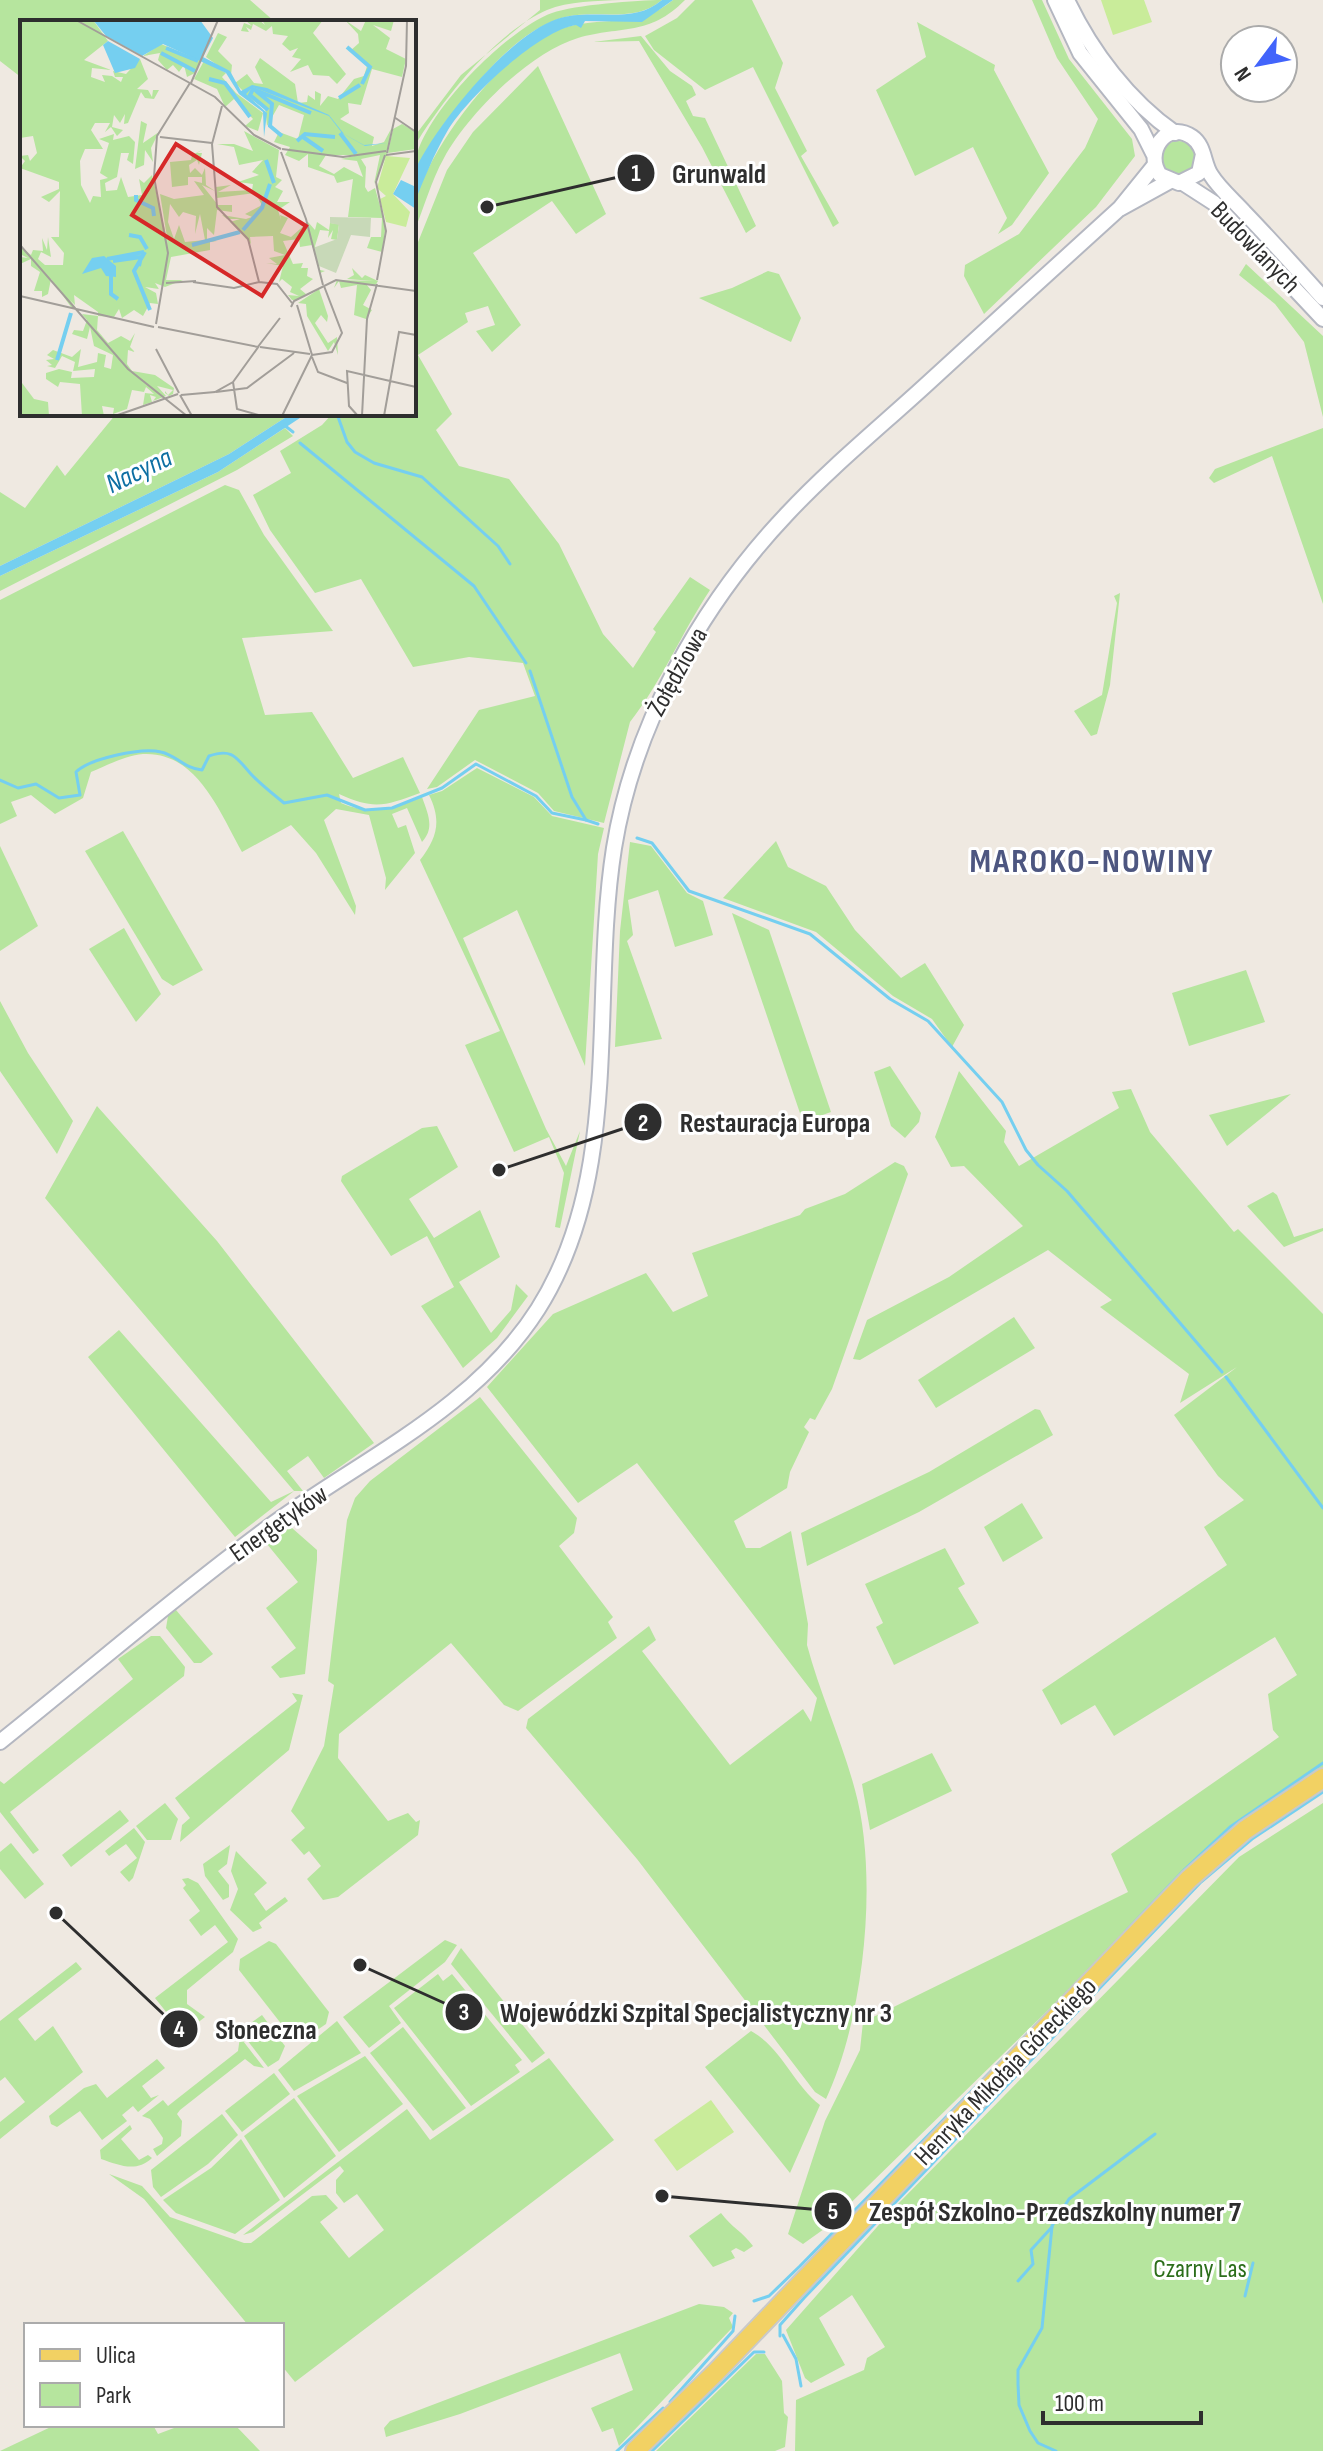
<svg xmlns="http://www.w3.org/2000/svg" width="1323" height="2451" font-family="'Sofia Sans Condensed',sans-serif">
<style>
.green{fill:#b6e59e}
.pitch{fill:#c9ec9a}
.water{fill:#75cff0}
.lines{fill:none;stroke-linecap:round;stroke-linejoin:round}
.stream{stroke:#75cff0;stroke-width:3}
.minor-casing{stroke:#b4b7c1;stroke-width:18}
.major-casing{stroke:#c9c9c9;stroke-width:22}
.minor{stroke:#fff;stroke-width:14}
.major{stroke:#f2d163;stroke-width:18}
.labels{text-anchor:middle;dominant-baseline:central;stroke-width:6;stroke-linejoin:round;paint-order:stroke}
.street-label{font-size:26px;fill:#2e2e2e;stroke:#fff}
.park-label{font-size:26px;fill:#2c6e1b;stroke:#fff}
.water-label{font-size:28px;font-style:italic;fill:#0d6fa3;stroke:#fff}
.district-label{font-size:34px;font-weight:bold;letter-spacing:2px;fill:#4d5680;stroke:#fff}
.inset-river{fill:none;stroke:#75cff0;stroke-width:4}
.inset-road{fill:none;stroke:#a29e99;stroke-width:2}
.view{fill:#d62828;fill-opacity:0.15;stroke:#d62828;stroke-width:4}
.inset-edge{fill:none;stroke:#2e2e2e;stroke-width:4}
.leader{fill:none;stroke:#2e2e2e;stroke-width:3}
.callout-dot{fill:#2e2e2e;stroke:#fff;stroke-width:3}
.mark-label{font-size:24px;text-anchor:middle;font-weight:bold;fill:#fff}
.callout-label{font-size:28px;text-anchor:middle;font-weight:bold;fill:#2e2e2e;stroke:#fff;stroke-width:6;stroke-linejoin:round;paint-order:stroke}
</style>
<rect width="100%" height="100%" fill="#efe9e1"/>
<!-- green -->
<g class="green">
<path d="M0,0H250L275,22H22V78L0,61Z"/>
<path d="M540,0H621C598,1 568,1 547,10C496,32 442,100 414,147V137L461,75L540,10Z"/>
<path d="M662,0C632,26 591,6 556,20C498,41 447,122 414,171C414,121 507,29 552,13C574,5 638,0 662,0Z"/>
<path d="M673,0H685C648,37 623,25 578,38C530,52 468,114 444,158C431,181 424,208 414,232C414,223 412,211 415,202C430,146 504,48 560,29C600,15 638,30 673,0Z"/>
<path d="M695,0H752L783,63L775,88L807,151L801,156L839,223L833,227L753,67L705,90L654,50L645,36L677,18Z"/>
<path d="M1032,0H1042L1069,59L1132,139L1135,156L1096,207L984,314L964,276L965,265L1019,234L1085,148L1098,119L1057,58Z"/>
<path d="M917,22L995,65L994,70L1049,173L1012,225L998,234L1007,218L973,147L915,176L876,90L926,57Z"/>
<path d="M641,36L670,71L692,86L696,95L686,101L693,116L705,118L756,226L746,233L702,147L639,41L593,42Z"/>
<path d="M538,66L606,214L576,234L552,201L473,253L521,325L492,352L476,331L495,325L488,306L465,313L468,322L418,355L452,414L436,430L459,466L509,479L559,544L603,634L633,668L656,632L653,629L690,577L710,590C682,632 661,683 630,722L604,823L554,811L538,793L475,760L437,787L427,789L479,710L535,696L523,663L469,657L413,667L361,579L315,593L270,530L253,495L291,473L280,451L322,425L332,414H414V252L447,170L473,132Z"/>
<circle cx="1178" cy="158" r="17"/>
<path d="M1246,264L1323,336V417L1304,342L1275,304L1239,275Z"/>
<path d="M768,271L779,274L801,318L791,342L699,298L732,288Z"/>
<path d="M116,414H291L229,454L0,566V492L25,508L57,465L65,476Z"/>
<path d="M285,428L293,436L237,470L0,591V576L218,472Z"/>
<path d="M1323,428V604L1272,456L1214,483L1209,478L1215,469Z"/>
<path d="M225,485L239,490L264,535L333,631L242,638L265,715L312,712L353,778L403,757L420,793C385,806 374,810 339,794L341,803C372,816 392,809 422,797C428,814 435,828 422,842L407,808L392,814L398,828L406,825L415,853L385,890L386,878L369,815L336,809L324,820L356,906L355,915L316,853L291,825L242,852C220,813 197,751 143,754C126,755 106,766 91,772L83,798L55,814L31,795L11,802L17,816L0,824V600Z"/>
<path d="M1120,593L1110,685L1097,734L1091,736L1074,711L1102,695L1117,603L1114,596Z"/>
<path d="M477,768L534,797L552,816L604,828L598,854L585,1066L517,910L463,938L546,1129L566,1166L580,1131L560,1228L555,1227L564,1173L549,1137L514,1152L465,1045L500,1031L420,860C437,838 442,821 429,795L442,791Z"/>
<path d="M123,831L203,970L173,986L162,979L85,851Z"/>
<path d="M776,841L788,867L826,886L855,930L901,978L925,963L964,1025L952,1047L932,1019L893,996L816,932L723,898Z"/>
<path d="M630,842L651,846L687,893L703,901L713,935L675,947L658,890L628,900L633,935L627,941L662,1039L615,1047L620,931Z"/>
<path d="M0,846L38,926L0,951Z"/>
<path d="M732,913L769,930L831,1112L803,1122Z"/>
<path d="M124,928L161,994L136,1022L89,949Z"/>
<path d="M1246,970L1265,1022L1189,1046L1172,993Z"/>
<path d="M0,1001L28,1053L73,1121L57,1154L0,1071Z"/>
<path d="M890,1066L921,1113L919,1122L905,1138L891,1126L874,1072Z"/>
<path d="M959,1071L1006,1131L1004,1142L1019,1166L1119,1108L1112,1092L1131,1089L1150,1132L1234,1232L1238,1229L1323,1314V1771L1205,1857L824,2229L803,2244L788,2234L825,2121L860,2050L863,2022L1128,1892L1111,1854L1279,1737L1273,1730L1268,1694L1297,1675L1275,1637L1114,1736L1095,1705L1061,1725L1042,1690L1227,1565L1204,1527L1244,1500L1218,1476L1174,1415L1237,1367L1180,1403L1189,1374L1100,1307L1112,1300L1048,1250L860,1360L853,1359L867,1320L949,1277L1023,1226L964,1166L951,1167L935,1137Z"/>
<path d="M1291,1094L1227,1146L1209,1115Z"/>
<path d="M97,1106L217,1241L374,1443L324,1478L308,1456L287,1471L303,1491H294L235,1537L88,1357L119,1330L271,1502L294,1491L45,1198Z"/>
<path d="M437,1126L458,1167L409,1199L434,1238L480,1210L500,1257L459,1282L491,1333L511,1310L516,1284L528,1296L497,1338L463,1368L421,1306L454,1287L427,1236L391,1256L341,1181L342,1176L422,1128Z"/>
<path d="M895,1162L904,1166L908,1174L832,1389L815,1420L810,1418L804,1427L809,1432L790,1472L787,1488L734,1521L746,1548H760L791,1531L808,1624L807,1645C820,1694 842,1741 855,1790C879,1877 864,2018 826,2099L815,2092L637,1859L526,1728L528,1719L649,1626L656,1640L642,1651L730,1765L803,1709L811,1722L817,1698L637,1463L578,1503L487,1387L553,1314L646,1273L673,1312L708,1296L692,1253L800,1215L805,1209L845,1194Z"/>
<path d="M1273,1192L1277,1195L1294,1237L1323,1228V1231L1284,1247L1247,1206Z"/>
<path d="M1014,1317L1035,1348L936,1408L918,1380Z"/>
<path d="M480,1397L577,1518L574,1533L559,1546L613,1617L608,1622L617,1638L518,1711L504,1705L451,1643L339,1734L338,1758L388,1821L408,1813L416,1822L420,1820L418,1835L338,1897L323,1900L307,1879L321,1866L309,1851L304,1855L291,1840L305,1828L291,1811L324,1746L334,1685L328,1681L347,1520L355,1498L370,1481Z"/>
<path d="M1035,1409L1040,1410L1053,1435L919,1512L807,1566L801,1533L929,1472Z"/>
<path d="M1022,1503L1043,1538L1003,1562L984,1527Z"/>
<path d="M292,1528L317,1550V1560L305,1674L280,1678L271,1667L296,1648L266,1608L298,1582L267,1544L282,1531Z"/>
<path d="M945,1548L965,1584L958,1588L979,1623L894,1665L876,1627L883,1623L865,1584Z"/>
<path d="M176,1610L213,1654L201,1663H194L166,1628L168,1616Z"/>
<path d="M151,1636H160L185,1667L184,1676L10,1812L39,1850L33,1854L0,1812V1781L4,1784L133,1679L118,1659Z"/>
<path d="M292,1693L303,1695L289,1750L180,1842L182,1825L190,1818L175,1798L297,1701Z"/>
<path d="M932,1753L952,1791L870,1830L862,1784Z"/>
<path d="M165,1803L178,1819L171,1840H147L136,1826Z"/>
<path d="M1323,1803V2451H795L796,2400L864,2370L867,2358L885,2347L852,2295L819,2318L845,2365L811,2383L805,2378L786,2330L892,2210L1239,1857Z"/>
<path d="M120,1810L129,1821L71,1867L62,1855Z"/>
<path d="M134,1828L145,1842L133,1878L129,1882L120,1872L137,1858L126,1844L109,1856L105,1851Z"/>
<path d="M11,1843L44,1884L25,1899L0,1869V1852Z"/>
<path d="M230,1845L227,1864L218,1871L229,1885V1897L223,1900L205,1876L203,1864Z"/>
<path d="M236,1851L267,1883L254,1894L266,1911L285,1897L288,1901L259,1923L262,1928L253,1932L230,1910L238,1889L231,1871Z"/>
<path d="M188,1878L198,1883L238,1939L233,1952L187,1990V2004L205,2017L179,2037L175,2032L179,2028L155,1998L228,1942L215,1925L201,1936L189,1920L200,1911L183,1888L186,1885L182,1879Z"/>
<path d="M445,1940L457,1945L445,1962L389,2006L401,2023L369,2048L343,2017Z"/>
<path d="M269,1941L276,1944L329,2012L326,2024L307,2037L290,2035L239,1970L240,1959Z"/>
<path d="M461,1948L545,2053L532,2063L451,1964Z"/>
<path d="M76,1962L82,1969L18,2019L35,2041L53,2026L83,2072L0,2139V2122L25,2102L5,2077L0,2081V2021Z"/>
<path d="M438,1974L443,1981L452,1974L522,2060L515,2065L520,2072L471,2106L394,2008Z"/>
<path d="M262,2015L285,2046L279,2060L268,2067L240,2031Z"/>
<path d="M337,2021L361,2053L294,2091L278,2070Z"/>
<path d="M403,2027L466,2108L433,2131L370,2053Z"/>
<path d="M751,2031C782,2048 793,2084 820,2105L790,2173L705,2067Z"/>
<path d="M240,2037L264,2068L254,2066L245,2059L180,2110L177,2114L182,2121L181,2136L157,2156L153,2149L162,2144L163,2138L150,2119L142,2116L163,2100L168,2106L238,2051Z"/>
<path d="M365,2056L403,2104L339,2152L297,2096Z"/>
<path d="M549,2058L614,2140L295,2382L282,2366V2325H248L144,2199L109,2174L142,2186L170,2217L244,2243H251L312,2196L326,2195L338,2208L320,2222L349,2258L384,2230L357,2194L344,2203L336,2193V2180L344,2171L340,2166L253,2232L243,2235L407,2109L430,2140Z"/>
<path d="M157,2059L165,2068L142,2086L151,2098L159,2095L138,2112L133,2106L122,2115L127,2121L102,2140L80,2111L57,2127L51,2124L49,2116L84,2088L96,2084L107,2098Z"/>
<path d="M274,2073L290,2094L242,2132L225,2111Z"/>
<path d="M294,2098L336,2156L284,2198L244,2136Z"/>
<path d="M222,2114L238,2135L208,2164L161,2197L153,2187L151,2170Z"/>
<path d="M130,2125L132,2129L121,2139L139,2160L148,2155L152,2158C136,2173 119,2165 101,2159L100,2150Z"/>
<path d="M241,2139L280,2200L235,2234L176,2213L163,2200L211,2168Z"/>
<path d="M721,2213C731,2227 743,2232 753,2246L744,2252L736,2248L731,2251L735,2258L713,2267L689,2236Z"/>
<path d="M699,2304L724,2307L733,2313L729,2318L733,2327L619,2446L613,2428L602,2432L591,2408L633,2390L620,2353L460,2414L386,2437L384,2428L390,2421Z"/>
<path d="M756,2354H765L782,2381L784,2413L788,2417L785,2447L775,2451H656Z"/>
<path d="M55,2425H153L158,2434L182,2425H235L260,2451H0Z"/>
</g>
<!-- pitch -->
<g class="pitch">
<path d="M1101,0H1144L1152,22L1113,35Z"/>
<path d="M711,2100L734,2132L677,2171L654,2140Z"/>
</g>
<!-- water -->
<g class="water">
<path d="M662,0H673L642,22L585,21L581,28L576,25C538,31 467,98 448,130C434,154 424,179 414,204C414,193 411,177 416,168C438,123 509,35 557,19C592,7 632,26 662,0Z"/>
<path d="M291,414H306L218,472L0,576V566L229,454Z"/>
</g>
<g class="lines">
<!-- stream -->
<g class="stream">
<path d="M337,414L347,442L355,452L374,463L422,477L498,546L510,564"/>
<path d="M284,425L293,432"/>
<path d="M300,443L474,586L526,663"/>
<path d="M530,671L572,797L586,820L598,824"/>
<path d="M0,780L18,788L36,784L59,798L80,795L76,772C89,759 141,747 161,752C176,755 185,769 202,770L209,756C232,748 236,757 250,773C259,783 273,794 284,803L327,795L365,810L392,808L442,788L476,764L536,796L552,813L586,820"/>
<path d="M637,838L652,843L689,891L810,934L890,999L928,1021L1002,1102L1026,1150L1038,1165L1067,1191L1222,1372"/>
<path d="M1226,1377L1323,1508"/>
<path d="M1126,1931L1185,1869L1230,1827L1323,1763"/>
<path d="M1018,2281L1033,2264L1031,2250L1052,2227"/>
<path d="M1245,2296L1253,2263"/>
<path d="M754,2301L769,2296L800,2266L1046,2015"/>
<path d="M783,2335L796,2359L801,2386"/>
<path d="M780,2336V2325L804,2298L1201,1882L1252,1839L1323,1792"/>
<path d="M670,2402L733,2331L735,2316"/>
<path d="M617,2451L663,2408"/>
<path d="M652,2451L754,2352H764"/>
<path d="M1056,2451L1038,2443L1030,2431L1019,2405L1018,2384V2370L1042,2328L1052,2226L1069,2199L1155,2134"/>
</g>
<defs>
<g id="minor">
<path d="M1055,0L1080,53L1141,129L1153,153"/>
<path d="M1067,0C1091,51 1129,101 1175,133"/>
<path d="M1203,154L1199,173L1179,183L1160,175C1144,153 1166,119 1192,137C1205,146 1203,163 1211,175C1219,188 1233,200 1244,212C1271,240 1297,269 1323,298"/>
<path d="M1183,183L1214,203L1323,319"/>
<path d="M1121,208L1170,181"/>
<path d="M0,1742C89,1671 175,1596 266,1529C359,1460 473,1411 538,1309C624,1173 590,1000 614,848C634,724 701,605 787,514C830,468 880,427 927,384C991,325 1055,267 1120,208L1154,166"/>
</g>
<path id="major" d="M635,2451L716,2372L1189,1879L1245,1830L1323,1778"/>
</defs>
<!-- minor casing -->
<use href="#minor" class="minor-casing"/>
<!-- major casing -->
<use href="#major" class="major-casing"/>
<!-- minor -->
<use href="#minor" class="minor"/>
<!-- major -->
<use href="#major" class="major"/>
</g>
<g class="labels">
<!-- street labels -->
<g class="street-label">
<text transform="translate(1255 248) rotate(46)">Budowlanych</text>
<text transform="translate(678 672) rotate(-61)">Żołędziowa</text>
<text transform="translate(279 1524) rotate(-35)">Energetyków</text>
<text transform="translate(1006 2072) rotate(-46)">Henryka Mikołaja Góreckiego</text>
</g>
<!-- park labels -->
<g class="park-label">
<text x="1200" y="2269">Czarny Las</text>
</g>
<!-- water labels -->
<g class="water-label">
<text transform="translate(139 471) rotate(-26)">Nacyna</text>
</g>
<!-- district labels -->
<g class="district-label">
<text x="1092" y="861">MAROKO-NOWINY</text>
</g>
</g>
<!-- overview -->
<g transform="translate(20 20)">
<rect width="396" height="396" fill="#efe9e1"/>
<path d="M0,0H73L88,21L64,40L91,50L72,48L71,57L85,62L82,55L92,56L101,62L103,57H95L93,51L106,54L120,39L128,59L117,69L128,70L132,77L133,70H139L134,79L125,78L121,72L108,103L104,104L105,94L100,103L94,95L92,107L103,110L97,116L91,107L85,112L90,103H75L71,110L83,129H65L60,141L61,165L70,183L73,176L81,177L80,160L88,158L80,153L89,123L79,119L94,114L93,120L109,116L115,122L113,144L107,140L109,133H101L97,157L85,163L86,171L97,170L101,157L108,177L122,175L119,159L124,163L132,155L148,223L140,174L154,179L184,175L174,161L182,163V157H168V165L152,167L150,142L171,140L172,135L184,129L177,133H182L179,145L177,140L169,145L170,153L175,148L182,155L185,148L186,165L195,171L182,165L198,185H212V192L197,190L194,215L187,208V219L197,221L190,222V230L151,237L146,260H163L145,267L135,263L139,269L125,267L136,273L138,284L130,283L123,296L114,290L102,298L99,289L94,297L78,296L77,310L88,323L101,316L110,321L115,313L110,327L115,332L108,330L107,344L112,351L135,355L154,368L153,374L149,376L145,373V371L148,375L153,370L137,366L146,376L133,381L136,377L130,375L132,382L123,385L125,373L134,374L126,367L124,372L112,370L107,389L93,394L94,388L82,386L84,396H62L60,364L40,362L38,367L26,359V353L39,349L52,352L51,358L74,357L75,349L53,351L55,342L42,336L35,348L27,346L32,345L26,340L34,339L27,335L33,330L52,337L61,329L58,347L77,342L78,333L86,335L84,347L91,349L93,335L74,326L70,307L67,319L52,314L54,310L63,311L67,300L62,294L78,296V292L54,275L55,285L50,280L59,292L51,287L31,259L28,274L22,277V271H14L20,252L11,246V239L0,244V237L8,238L0,234V226L11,235L13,230L23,231L22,218L27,230L28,217L31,237L21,232L18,239L25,245H43L44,233L31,217H39L40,171L29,182L21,177L39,169V162L0,148L5,141L0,136L8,135L10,141L17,133L13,116L0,118ZM150,184L159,197L163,192L176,196L175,214L180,194L185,220L165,222L159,205L154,219L148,202ZM225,0H239L245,5L242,0H303L293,13L326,54L317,64L309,56L293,55L288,45L270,52L281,39L272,37L278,28L270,31L262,24L268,16L253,14L252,6L246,11L233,4L231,10L226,7L229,12L221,11L224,3L232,6ZM325,0L341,11L346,0H374L371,11L353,5L370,18L366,29L386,39L382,57L352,49L341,85L328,83L329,93L320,99L354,117L352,126L364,122L371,109L367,135L354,164L360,135L341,139L346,147L345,167L348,172L355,168L365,204V211L361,240L362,232L347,228L351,217H361L362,198L328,197L333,159L317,163L314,156L288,147V134L279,141L265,135L270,127L254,122L259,112L278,119L284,95L259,85L247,106L245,88L221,73L236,66L223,71L215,63L227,54L234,63L243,64L235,47L240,38L275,64L278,83L287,82L288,75L295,80V71L301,74L300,86L308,76L318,79L334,59L344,56L347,46L330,31L339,23L338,14ZM306,135H339L321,139L337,141L343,157L324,147L314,154L299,146ZM198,13L207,17L198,31L212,45L211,55L186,37ZM141,24L181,41L175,53L167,57L164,45L159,52L153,45L147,50L138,40L140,33L123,36ZM184,41L206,53L202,57L216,73L243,93L238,111L225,106L233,99L214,79L205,87L197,69L174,59ZM121,101L127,104L123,123L139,112L131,128L133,142L125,130L124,145L115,149ZM382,104L396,112V129L368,133L373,109ZM224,111L259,130L256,157L262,160L255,167L263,171L257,182H270L258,190L261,200L260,195L268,198L260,213L271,217L288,202L295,210L297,202L309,210L310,203L319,204L317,220L311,219L313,210L308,218L309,211L300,210L295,226L300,250L305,251L300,253L302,259L292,225L280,227L279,219L263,221L273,244L283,243L281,248H288L287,256L293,259L280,269L286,274L278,280H272L268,275L279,276L270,272L272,267L262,259L259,262L263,246L246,243L257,244L249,238L265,235L254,231L253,216L230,217L231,224L210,202L220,199H207L202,195L226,199L232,197L225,194L242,185L235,173L197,178L196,167L211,165L198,172L232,170L233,164L218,162L239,155L232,152L243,140L219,145L214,127L197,124H214L233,131ZM332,248L342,258L345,255L358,261L355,266L346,264L351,270L343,285L352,290L346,299L334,295L337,265L321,268L319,261L314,268L317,260L354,261L327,259L334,255ZM299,269L308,296L307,302L301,295L295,303L308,323L317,317L318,335L314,322L308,331L287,296L286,284L278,283ZM2,363L14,379L28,382L29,396H0Z" fill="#b6e59e" fill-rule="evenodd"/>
<path d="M310,197L351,198L350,217L331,215L316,253L299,246L293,228L317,219L319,205L310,203Z" fill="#c8d9b8"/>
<path d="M366,136L390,138L373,174L390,192L386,207L366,202L360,179L366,176L357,168Z" fill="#c9ec9a"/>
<path d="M73,0H180L193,18L183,37L210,51L221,71L232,65L247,68L309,95L324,114L344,125L367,123L345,126L322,113L309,96L233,67L226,74L247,93L244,117L243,92L219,74L206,53L143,24L122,36L86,16ZM88,21L120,39L115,48L95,53L83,25ZM381,160L396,167V189L373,174ZM84,236L96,246V257L86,256L81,248L62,254L72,238Z" fill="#75cff0"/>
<path class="inset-river" d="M327,27L350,47L342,64M146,28L178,41M141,33L175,51M189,59L205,63L230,97M236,71L252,84L250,106L262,116M319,78L340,65M248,90L230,75L233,69L291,93M320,113L336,134M283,117L303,131M277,121L285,114L315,117M246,140L254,163M116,175V180L133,188L134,196M223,210L242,188L250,164M109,215L120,217L127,229M172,225L220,212M125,232L114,251L130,290M87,239L124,232M93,241L121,237L119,246M91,256V274L98,279M37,340L51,293"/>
<path class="inset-road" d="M56,0L195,77L234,115L261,129M171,63L198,0M202,86L192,124L197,187L228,219L239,262M374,97L396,112M140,117L192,123M262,129L323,137L366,131M261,132L286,199L303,265M367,133L386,46L387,0M366,135L396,131M0,225L108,349L167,396M357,260L366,211L356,162L365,135M173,262L214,268L239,262M239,262L257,264L272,283M146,263L176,261M0,276L134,307M277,285L292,335M271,287L274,281L316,260L396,271M136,304L148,233L134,157L137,116L170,63M138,307L238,327M240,327L290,334M237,328L260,298M136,329L159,373M292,335L312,332L322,313L304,266M292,337L298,352L327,363M213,362L217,389L242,396M196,372L227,368L274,333M160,375L172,396M161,375L195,372L213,362L239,326M95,396L158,374M262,396L292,335M338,396L329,386L327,351L396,367M342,396L347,299L357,264M364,396L379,312L396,315"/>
<path class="view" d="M156,124L286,206L242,276L112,195Z"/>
<rect width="396" height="396" class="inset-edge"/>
</g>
<!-- callouts -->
<path class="leader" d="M487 207L636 173M499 1170L643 1122M360 1965L464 2012M56 1913L179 2029M662 2196L833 2211"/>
<g class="callout-dot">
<circle cx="487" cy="207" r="8"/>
<circle cx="499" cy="1170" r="8"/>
<circle cx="360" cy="1965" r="8"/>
<circle cx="56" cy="1913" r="8"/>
<circle cx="662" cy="2196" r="8"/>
<circle cx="636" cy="173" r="20"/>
<circle cx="643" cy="1122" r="20"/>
<circle cx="464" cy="2012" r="20"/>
<circle cx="179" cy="2029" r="20"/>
<circle cx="833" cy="2211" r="20"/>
</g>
<g class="mark-label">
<text x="636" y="181">1</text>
<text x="643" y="1131">2</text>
<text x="464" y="2020">3</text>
<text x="179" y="2037">4</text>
<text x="833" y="2219">5</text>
</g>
<g class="callout-label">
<text x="719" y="183">Grunwald</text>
<text x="775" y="1132">Restauracja Europa</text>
<text x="696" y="2022">Wojewódzki Szpital Specjalistyczny nr 3</text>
<text x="266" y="2039">Słoneczna</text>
<text x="1055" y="2221">Zespół Szkolno-Przedszkolny numer 7</text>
</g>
<!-- legend -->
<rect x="24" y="2323" width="260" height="104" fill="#ffffff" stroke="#ababab" stroke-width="2"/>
<rect x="40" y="2349" width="40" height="12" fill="#f2d163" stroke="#ababab" stroke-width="2"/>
<text x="96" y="2363" font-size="24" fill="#2e2e2e">Ulica</text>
<rect x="40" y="2383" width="40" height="24" fill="#b6e59e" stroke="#ababab" stroke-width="2"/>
<text x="96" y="2403" font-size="24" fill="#2e2e2e">Park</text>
<!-- north arrow -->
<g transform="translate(1259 64) rotate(238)"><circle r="38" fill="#ffffff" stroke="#ababab" stroke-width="2"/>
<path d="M0-6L14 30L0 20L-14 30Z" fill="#4264fb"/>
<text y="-12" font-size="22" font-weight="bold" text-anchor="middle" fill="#2e2e2e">N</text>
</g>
<!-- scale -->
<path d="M1043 2411v12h158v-12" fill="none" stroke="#2e2e2e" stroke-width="4"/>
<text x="1055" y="2411" font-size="24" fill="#2e2e2e" stroke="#ffffff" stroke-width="6" paint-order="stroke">100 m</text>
</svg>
